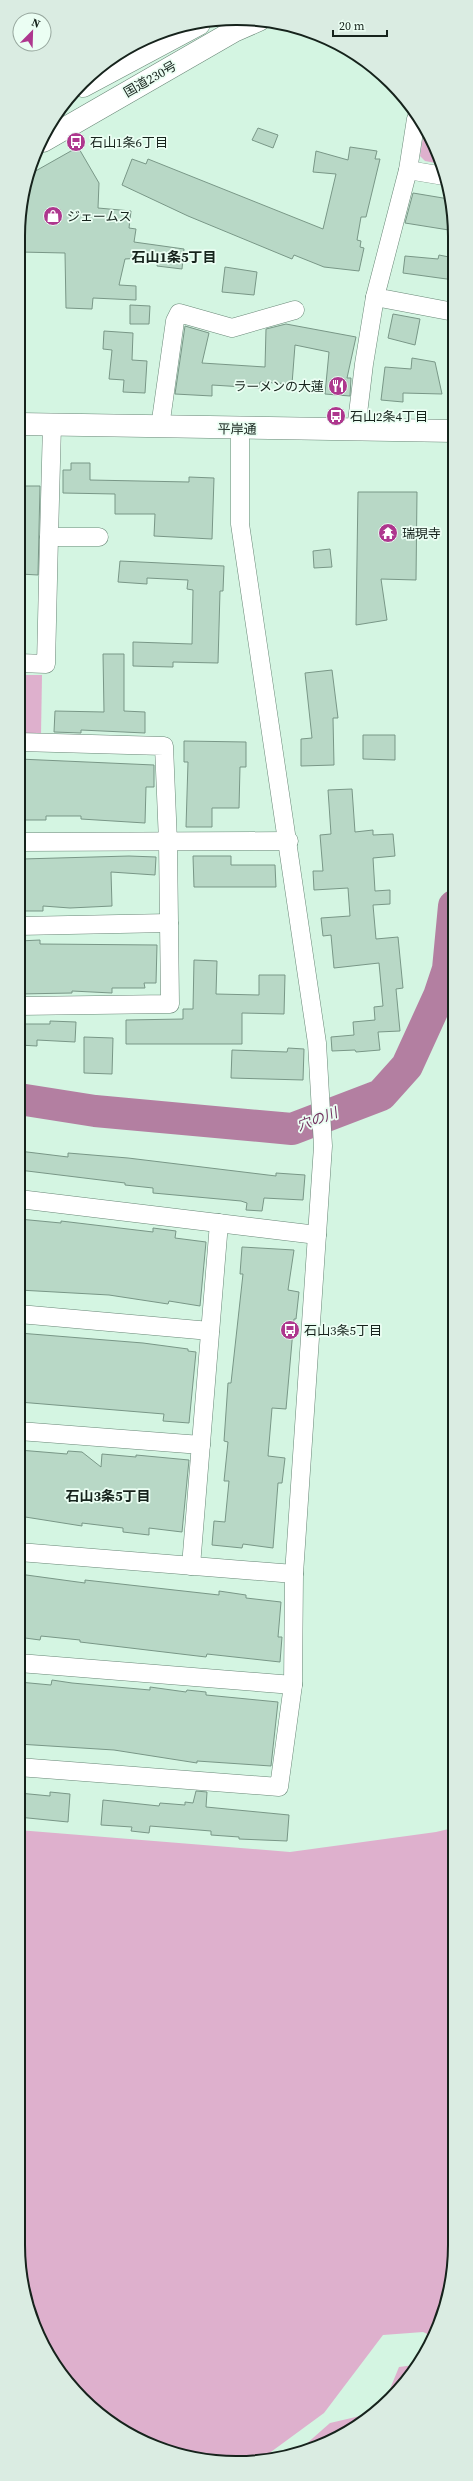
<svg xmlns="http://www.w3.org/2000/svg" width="473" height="2481" font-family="'Source Serif 4','Noto Sans JP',serif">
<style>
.green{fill:#deb0cd}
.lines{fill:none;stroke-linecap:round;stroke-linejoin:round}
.river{stroke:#b37fa1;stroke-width:32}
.building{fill:#b8d8c6;stroke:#799787}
.street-casing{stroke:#698777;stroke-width:19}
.secondary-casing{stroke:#698777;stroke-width:23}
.highway-casing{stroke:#698777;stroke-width:23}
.street{stroke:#fff;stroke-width:18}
.secondary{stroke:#fff;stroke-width:22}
.highway{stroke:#fff;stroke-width:22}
.labels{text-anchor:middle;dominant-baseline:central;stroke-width:3.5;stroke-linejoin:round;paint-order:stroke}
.street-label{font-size:13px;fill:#16231c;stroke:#ebfef3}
.poi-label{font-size:13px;fill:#16231c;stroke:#ebfef3;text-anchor:start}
.neighbourhood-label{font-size:14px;font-weight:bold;fill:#16231c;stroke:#ebfef3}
.water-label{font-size:14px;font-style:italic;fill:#71305e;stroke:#ebfef3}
.rim{fill:none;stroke:#16231c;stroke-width:2}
</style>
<rect width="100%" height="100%" fill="#d4f5e2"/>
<!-- green -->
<g class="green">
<path d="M424,131L438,153L441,164L425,161L420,156Z"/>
<path d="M19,675H42L41,735H19Z"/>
<path d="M453,1828V2273L434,2337L423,2332L383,2335L324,2413L264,2457L222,2463L140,2441L82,2399L35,2328L18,2244V1830L290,1852L436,1832Z"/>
<path d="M414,2365L383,2406L399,2367Z"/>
<path d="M373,2413L307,2451L296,2453L330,2423Z"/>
</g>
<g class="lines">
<!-- river -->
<path class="river" d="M19,1099L95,1111L292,1129L381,1095L407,1066L439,996L448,969L454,906"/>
</g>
<!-- building -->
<g class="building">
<path d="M258,128L278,135L273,148L252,140Z"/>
<path d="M78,147L99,183L98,208L131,211L129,228L136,229L134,242L184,249L182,269L157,266L158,257L125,259L119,285L136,286V300L93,298L92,309L66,308L65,253L20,252V208L32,173Z"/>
<path d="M350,147L377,151L375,159H380L366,217H361L357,240L361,241L360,247L364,248L359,271L324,267L294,255L292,259L188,216L122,185L132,159L146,164L148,159L323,229L336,174L313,172L316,151L348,160Z"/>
<path d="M413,193L449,199L455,231L405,223Z"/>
<path d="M439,255L454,258V280L403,273L405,256L438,259Z"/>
<path d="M225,267L257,272L254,295L222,292Z"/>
<path d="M130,305L150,306L149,324H130Z"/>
<path d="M393,314L420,319L415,345L388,338Z"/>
<path d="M286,324L356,337L347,378H351L350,396L325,394L329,352L295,345L292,384L260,382L259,388L212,385V396L175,394L185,326L209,333L202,363L265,367L266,329Z"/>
<path d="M104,331L133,333L132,360L147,361L145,393L123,392L124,380L109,379L112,350L103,349Z"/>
<path d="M412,358L435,362L442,394L403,393V402L381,400L385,367L411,369Z"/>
<path d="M71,463H90V480L189,482V477L214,478L212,539L154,536L155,514H115V494L63,493V470H71Z"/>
<path d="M20,486H40L38,575L20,574Z"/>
<path d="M358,492H417L416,580L381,579L387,620L356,625Z"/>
<path d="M330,549L332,567L314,568L313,551Z"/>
<path d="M120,561L224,566L223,591H220L218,663L173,662V667L133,666V642L192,644L193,590L187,589L188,580L147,578V584L118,582Z"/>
<path d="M103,654H124V711L145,712V733L81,730V733L54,732L55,711L104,712Z"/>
<path d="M332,670L338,718H333L334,765L301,766V739L312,738L305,673Z"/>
<path d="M363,735H395V760L363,759Z"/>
<path d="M184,741L246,742V767H240L239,808H212V827H186L188,762H184Z"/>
<path d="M19,759L154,765V787H146L145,823L81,819V816H46V820H21Z"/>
<path d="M352,789L355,832L373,830V835L393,834L395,856L373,858L375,891L390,890V904L373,905L376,939L398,937L403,988L396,989L400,1031L378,1032L380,1050L356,1052L355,1050L332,1051L331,1037L354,1035L353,1022L375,1020L374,1007L383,1006L379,963L334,968L331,935L323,936L321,918L350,916L348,888L314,890L313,871H323L320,835L331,834L328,790Z"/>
<path d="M129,856L156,857L155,875L111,872L112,906L70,908L43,906V911H19L22,859Z"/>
<path d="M193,856H231V865H275L276,887H194Z"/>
<path d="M40,940V944L157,945L156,983H144L145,988H112V993L72,991V993L19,994V941Z"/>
<path d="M194,960L217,961L216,994L259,995V975H285L284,1014L242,1013V1044H126V1020L183,1019V1009H193Z"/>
<path d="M50,1021L76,1022L75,1042L37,1040V1046L19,1045V1024H50Z"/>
<path d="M84,1037L113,1038L112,1074L84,1073Z"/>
<path d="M288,1048L304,1049L303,1080L231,1078L232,1050L287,1052Z"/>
<path d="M19,1151L68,1157V1153L128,1158L276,1176V1173L305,1175L303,1200L264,1198L262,1211L246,1210L247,1203L241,1201L153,1193V1188L125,1185V1183L19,1170Z"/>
<path d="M19,1219L61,1223V1221L153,1232V1228L176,1231L175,1238L206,1242L200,1306L169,1301L168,1304L109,1295L19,1290L23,1249H19Z"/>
<path d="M242,1247L294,1250L288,1290L299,1292L296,1319H294L286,1409L272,1408L268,1456L285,1458L282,1483H278L273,1548L243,1544L242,1548L212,1545L214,1521L225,1522L229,1481H224L228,1442L224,1441L228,1383H231L243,1274H240Z"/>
<path d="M19,1333L143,1343L188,1349V1351L196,1352L189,1423L163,1421L164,1414L19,1402Z"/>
<path d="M19,1450L67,1454L68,1451L82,1452L101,1467L102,1454L136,1457V1455L189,1460L182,1532L149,1528V1535L123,1532V1528L82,1523V1526L19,1516Z"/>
<path d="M19,1574L85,1583V1580L219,1595V1591L246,1595V1598L281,1602L278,1637H282L280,1662L207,1654L206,1657L80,1642V1640L41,1636L40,1640L25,1638V1633H19Z"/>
<path d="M52,1680L72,1683L150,1690V1687L186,1692L187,1690L206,1692V1695L278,1702L271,1766L197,1761V1763L114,1750L18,1744L19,1682L51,1685Z"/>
<path d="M196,1791L207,1792L206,1807L289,1815L287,1841L239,1839V1837L211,1835V1831L150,1826L149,1833L131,1831L132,1827L101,1825L103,1800L159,1806L160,1803L185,1805V1802L193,1803Z"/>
<path d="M50,1792L70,1794L68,1822L18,1817L19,1793L50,1796Z"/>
</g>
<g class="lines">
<defs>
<g id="street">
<path d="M416,119L408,170L375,297L454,312"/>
<path d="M408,170L444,176"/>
<path d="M52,425L49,537H99"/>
<path d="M160,427L175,321L179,313L232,328L295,310"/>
<path d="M356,430L364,364L375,297"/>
<path d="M19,663L46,664L49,537"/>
<path d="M19,842L289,841"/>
<path d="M19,926L169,923"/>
<path d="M19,1006L170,1004L168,842L164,746L19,742"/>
<path d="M19,1199L317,1235"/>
<path d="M19,1314L210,1331"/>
<path d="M19,1431L201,1445"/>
<path d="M19,1552L294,1574"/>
<path d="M191,1566L219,1223"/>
<path d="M19,1663L293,1685"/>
<path d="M18,1767L279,1787L293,1685L294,1574L323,1146L317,1043L240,524V429"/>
</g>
<path id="secondary" d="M20,424L454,431"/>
<g id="highway">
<path d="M83,86L199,24"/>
<path d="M43,141L234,31L259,20"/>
</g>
</defs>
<!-- street casing -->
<use href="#street" class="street-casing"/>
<!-- secondary casing -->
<use href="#secondary" class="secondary-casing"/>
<!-- highway casing -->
<use href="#highway" class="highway-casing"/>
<!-- street -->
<use href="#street" class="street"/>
<!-- secondary -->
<use href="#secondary" class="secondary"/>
<!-- highway -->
<use href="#highway" class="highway"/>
</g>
<!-- icons -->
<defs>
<symbol id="bus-disc" viewBox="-11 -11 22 22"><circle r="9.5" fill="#ae378e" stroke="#ebfef3"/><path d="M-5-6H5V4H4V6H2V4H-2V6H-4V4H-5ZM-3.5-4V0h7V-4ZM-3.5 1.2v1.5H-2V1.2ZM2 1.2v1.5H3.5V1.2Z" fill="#fff"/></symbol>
<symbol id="shop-disc" viewBox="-11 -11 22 22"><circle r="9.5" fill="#ae378e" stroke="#ebfef3"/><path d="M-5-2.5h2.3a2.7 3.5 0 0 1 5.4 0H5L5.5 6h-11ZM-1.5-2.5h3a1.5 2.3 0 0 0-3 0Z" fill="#fff"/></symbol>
<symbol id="restaurant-disc" viewBox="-11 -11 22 22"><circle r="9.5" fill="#ae378e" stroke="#ebfef3"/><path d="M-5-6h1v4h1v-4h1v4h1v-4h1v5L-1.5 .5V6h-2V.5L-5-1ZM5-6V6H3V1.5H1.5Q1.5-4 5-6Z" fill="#fff"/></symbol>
<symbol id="temple-disc" viewBox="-11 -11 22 22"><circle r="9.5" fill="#ae378e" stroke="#ebfef3"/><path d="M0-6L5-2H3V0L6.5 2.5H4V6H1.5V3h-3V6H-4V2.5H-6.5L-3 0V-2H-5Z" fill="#fff"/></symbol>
</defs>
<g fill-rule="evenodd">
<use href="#bus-disc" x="65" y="131" width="22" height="22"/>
<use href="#shop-disc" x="42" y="205" width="22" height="22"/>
<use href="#restaurant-disc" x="327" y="375" width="22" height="22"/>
<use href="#bus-disc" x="325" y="405" width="22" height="22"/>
<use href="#temple-disc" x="377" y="522" width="22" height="22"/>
<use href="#bus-disc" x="279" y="1319" width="22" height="22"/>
</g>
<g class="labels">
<!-- street labels -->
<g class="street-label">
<text transform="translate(150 79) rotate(-30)">国道230号</text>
<text transform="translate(237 429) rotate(1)">平岸通</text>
</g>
<!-- poi labels -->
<g class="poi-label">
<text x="90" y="142">石山1条6丁目</text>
<text x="67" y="216">ジェームス</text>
<text x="324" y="386" text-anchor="end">ラーメンの大蓮</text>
<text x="350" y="416">石山2条4丁目</text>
<text x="402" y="533">瑞現寺</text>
<text x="304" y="1330">石山3条5丁目</text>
</g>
<!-- neighbourhood labels -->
<g class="neighbourhood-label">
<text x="174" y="257">石山1条5丁目</text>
<text x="108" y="1496">石山3条5丁目</text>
</g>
<!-- water labels -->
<g class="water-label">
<text transform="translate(317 1119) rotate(-20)">穴の川</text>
</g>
</g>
<!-- crop -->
<path d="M0 0H473V2481H0ZM236 25H237A211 211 0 0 1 448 236V2245A211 211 0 0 1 237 2456H236A211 211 0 0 1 25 2245V236A211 211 0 0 1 236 25Z" fill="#daece2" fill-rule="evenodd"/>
<path class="rim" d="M236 25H237A211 211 0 0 1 448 236V2245A211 211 0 0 1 237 2456H236A211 211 0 0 1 25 2245V236A211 211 0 0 1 236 25Z"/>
<!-- north arrow -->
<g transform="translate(32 32) rotate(23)"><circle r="19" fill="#ebfef3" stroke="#96a69d"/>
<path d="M0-3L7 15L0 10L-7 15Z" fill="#ae378e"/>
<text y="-6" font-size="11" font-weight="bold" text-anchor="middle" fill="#16231c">N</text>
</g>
<!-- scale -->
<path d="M333 30v6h54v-6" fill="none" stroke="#16231c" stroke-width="2"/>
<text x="339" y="30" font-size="12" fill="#16231c" stroke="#ebfef3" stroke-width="3" paint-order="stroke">20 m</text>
</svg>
